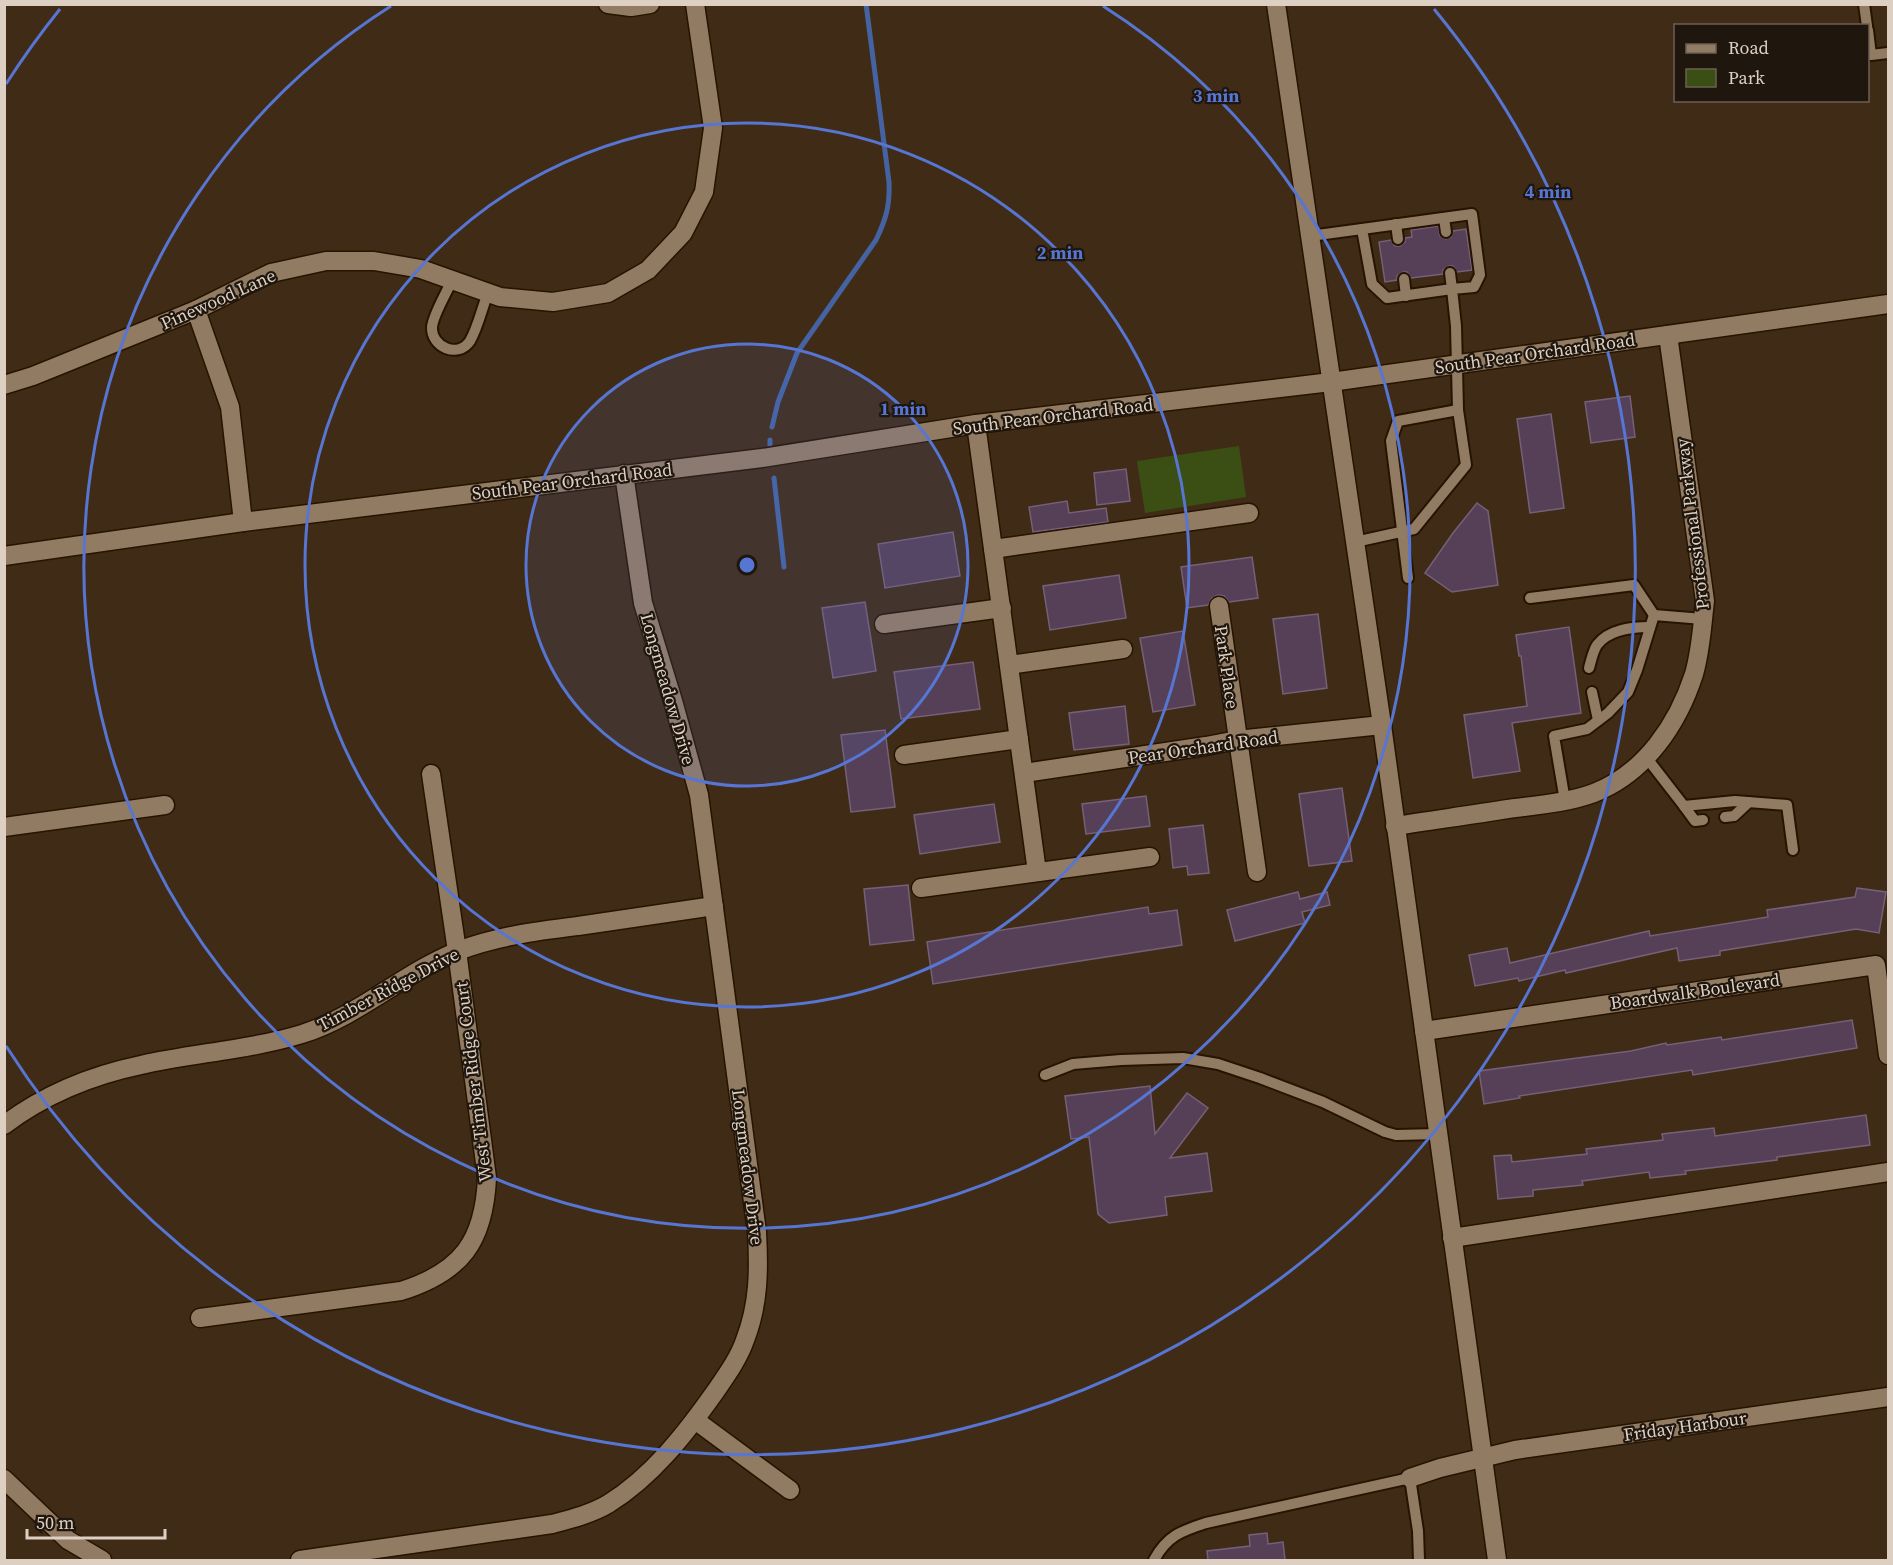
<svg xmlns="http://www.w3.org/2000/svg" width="1893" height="1565" font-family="'Source Serif 4',serif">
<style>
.green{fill:#3b4e13}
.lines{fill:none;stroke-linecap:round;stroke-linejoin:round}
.stream{stroke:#4563a3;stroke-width:5}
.building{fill:#554057;stroke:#756078;stroke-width:1.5}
.lane-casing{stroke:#261400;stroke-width:14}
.street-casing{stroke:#261400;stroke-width:21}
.secondary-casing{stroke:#261400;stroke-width:21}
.lane{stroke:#927b63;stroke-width:10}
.street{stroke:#927b63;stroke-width:18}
.secondary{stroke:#927b63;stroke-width:18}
.ring{fill:none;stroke:#5775d2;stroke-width:3}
.labels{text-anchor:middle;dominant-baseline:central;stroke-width:4.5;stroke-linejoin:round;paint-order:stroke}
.street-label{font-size:18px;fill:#ddd0c3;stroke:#1f160d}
.centre{fill:#5775d2;stroke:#1f160d;stroke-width:3}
.ring-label{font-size:18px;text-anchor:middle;font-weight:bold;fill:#5775d2;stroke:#1f160d;stroke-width:4.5;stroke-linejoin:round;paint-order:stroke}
</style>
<rect width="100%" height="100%" fill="#402c16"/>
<!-- green -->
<path class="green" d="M1239,446L1246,497L1145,513L1137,461Z"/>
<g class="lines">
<!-- stream -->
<g class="stream">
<path d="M772,427L778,402L797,353L876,240C886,219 890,206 889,182L866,4"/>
<path d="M770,446V440"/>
<path d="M774,478L784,567"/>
</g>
</g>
<!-- building -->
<g class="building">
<path d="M1438,226L1440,236L1446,239L1451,237L1453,231L1466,229L1472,270L1457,272L1453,266H1449L1443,270V274L1411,278L1407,272H1403L1397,276V280L1385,282L1379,242L1391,240L1395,246H1400L1405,242V238L1412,237L1411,230Z"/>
<path d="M1630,396L1635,437L1591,443L1585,402Z"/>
<path d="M1551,414L1564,508L1530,513L1517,419Z"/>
<path d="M1126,469L1130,501L1097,505L1094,473Z"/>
<path d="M1067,501L1069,513L1106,508L1108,522L1033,532L1029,507Z"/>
<path d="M1477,503L1488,511L1498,585L1452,592L1425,573L1453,533Z"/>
<path d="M953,532L960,576L885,588L878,544Z"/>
<path d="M1252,557L1258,598L1229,602L1224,596L1218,595L1212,598L1208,605L1187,608L1181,567Z"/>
<path d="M1119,575L1126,618L1050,630L1043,586Z"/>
<path d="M865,602L876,671L833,678L822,608Z"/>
<path d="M1318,614L1327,688L1283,694L1273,619Z"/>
<path d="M1569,627L1581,713L1512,723L1520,771L1473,778L1464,715L1527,706L1521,656H1519L1516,635Z"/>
<path d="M1183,631L1195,705L1153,712L1140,638Z"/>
<path d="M973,662L980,709L901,719L894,672Z"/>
<path d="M1125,706L1129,744L1074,750L1069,713Z"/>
<path d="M885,730L895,807L851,812L841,735Z"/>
<path d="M1342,788L1352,861L1309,866L1299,794Z"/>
<path d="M1146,796L1150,826L1086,834L1082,804Z"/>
<path d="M994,804L1000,842L920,854L914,815Z"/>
<path d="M1203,825L1209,873L1188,875L1187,866L1173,868L1169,829Z"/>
<path d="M908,885L914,940L870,945L864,889Z"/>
<path d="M1857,888L1886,892L1879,933L1856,929L1720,951V955L1679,961L1677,948L1566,973L1565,970L1519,981L1518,978L1475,986L1469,955L1507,948L1510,963L1649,931L1650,936L1768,917L1767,910L1855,897Z"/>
<path d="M1298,892L1300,899L1327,892L1330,905L1302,912L1305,923L1235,941L1227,910Z"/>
<path d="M1148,907L1149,914L1177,910L1182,945L933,984L927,942Z"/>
<path d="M1852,1020L1857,1048L1693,1075L1692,1070L1519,1096L1520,1098L1484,1104L1479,1071L1631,1051L1666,1043L1667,1045L1721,1037L1722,1040Z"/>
<path d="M1150,1086L1155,1134L1187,1093L1208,1108L1170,1158L1207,1153L1212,1191L1165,1197L1167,1215L1109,1223L1098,1214L1089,1137L1071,1139L1065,1096Z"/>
<path d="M1866,1115L1870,1145L1777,1157V1160L1685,1171L1686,1174L1650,1178L1649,1172L1582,1181L1583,1185L1533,1190V1196L1498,1199L1494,1156L1511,1155L1512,1162L1587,1154L1586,1149L1663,1140L1662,1134L1714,1128L1715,1136Z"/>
<path d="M1267,1533L1268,1544L1283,1542L1285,1560H1208L1207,1551L1250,1546L1249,1535Z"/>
</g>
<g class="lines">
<defs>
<g id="lane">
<path d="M1864,4L1867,26"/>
<path d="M1868,30L1871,55L1888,53"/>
<path d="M1444,218L1446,232"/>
<path d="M1396,224L1398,239"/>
<path d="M1310,236L1362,229"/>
<path d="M1404,279L1406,296"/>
<path d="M452,280C447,292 433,315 432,327C431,347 458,359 470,341C478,327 482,308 488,293"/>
<path d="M1355,542L1414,529L1466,465L1458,410L1456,326L1452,289L1387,298L1372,284L1362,229L1472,214L1480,275L1474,287L1452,289L1450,273"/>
<path d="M1408,578L1391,441L1398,421L1458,410"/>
<path d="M1530,598L1634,585L1654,615L1703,619"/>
<path d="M1589,668C1591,661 1593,651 1597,645C1609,629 1632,627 1650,627"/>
<path d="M1592,692L1598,720"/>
<path d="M1646,757L1684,806L1735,801L1787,805L1793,850"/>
<path d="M1565,801L1554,736L1587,729L1608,713L1628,692L1637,670L1654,615"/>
<path d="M1684,806L1695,821L1703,820"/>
<path d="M1725,817L1734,816L1749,802"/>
<path d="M1045,1075L1073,1064L1121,1060L1183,1058L1218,1064L1260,1078L1323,1102L1385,1132L1396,1135L1438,1134"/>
<path d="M1154,1560C1167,1536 1181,1531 1206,1523L1410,1478L1418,1531L1419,1560"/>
</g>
<g id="street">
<path d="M608,4L631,7L650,4"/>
<path d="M196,310L230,407L243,522"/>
<path d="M4,385L33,376L196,310L271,273L326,261H374L421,269L500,297L553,302L608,293L648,270L683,233L704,192L713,128L695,4"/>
<path d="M976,424L1037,872"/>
<path d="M993,549L1249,513"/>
<path d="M1219,606L1257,872"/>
<path d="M884,624L1002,608"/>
<path d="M1009,665L1123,649"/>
<path d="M904,755L1019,739"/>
<path d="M1024,773L1206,746L1237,740L1382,725"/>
<path d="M1395,826C1433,820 1471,815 1508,809C1537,805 1567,803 1594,793C1645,773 1678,724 1694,674C1701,650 1702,626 1705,601L1668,335"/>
<path d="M4,827L165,805"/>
<path d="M921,888L1150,857"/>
<path d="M1424,1031L1876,965L1888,1055"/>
<path d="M4,1125C44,1095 93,1075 141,1065C194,1053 249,1050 302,1034C359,1016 403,973 458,951C497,936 538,931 578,926C623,919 669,913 714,906"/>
<path d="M1452,1238L1888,1172"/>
<path d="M200,1318L401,1291C462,1272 484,1241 487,1178L457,951L431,774"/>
<path d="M695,1420L790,1490"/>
<path d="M1410,1478L1440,1468L1515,1450L1888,1397"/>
<path d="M4,1479L68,1540L102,1560"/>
<path d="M300,1560L552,1524C571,1519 591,1514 608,1504C652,1477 686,1433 715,1392C726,1376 739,1358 745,1340C759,1304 759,1270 757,1232L699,795L673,701L643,603L624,474"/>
</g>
<g id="secondary">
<path d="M1276,4L1382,725L1497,1560"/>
<path d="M4,556L243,522L762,458L976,424L1331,382L1888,304"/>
</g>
</defs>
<!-- lane casing -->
<use href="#lane" class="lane-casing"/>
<!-- street casing -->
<use href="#street" class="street-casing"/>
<!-- secondary casing -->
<use href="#secondary" class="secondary-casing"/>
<!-- lane -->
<use href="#lane" class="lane"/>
<!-- street -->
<use href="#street" class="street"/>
<!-- secondary -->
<use href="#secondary" class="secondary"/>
</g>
<!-- distance rings -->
<circle cx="747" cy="565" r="221" fill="#5775d2" fill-opacity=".12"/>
<g class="ring">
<circle cx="747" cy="565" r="221"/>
<circle cx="747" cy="565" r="442"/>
<path d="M1103 6A663 663 0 1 1 391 6"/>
<path d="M6 84A884 884 0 0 1 60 9M1434 9A884 884 0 1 1 6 1046"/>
</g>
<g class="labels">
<!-- street labels -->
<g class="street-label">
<text transform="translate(218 299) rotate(-24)">Pinewood Lane</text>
<text transform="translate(1535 353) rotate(-8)">South Pear Orchard Road</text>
<text transform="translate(1053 416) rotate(-7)">South Pear Orchard Road</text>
<text transform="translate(572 481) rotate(-7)">South Pear Orchard Road</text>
<text transform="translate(1692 524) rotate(-97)">Professional Parkway</text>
<text transform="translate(1227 667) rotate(82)">Park Place</text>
<text transform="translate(668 689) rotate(74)">Longmeadow Drive</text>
<text transform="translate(1203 747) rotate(-8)">Pear Orchard Road</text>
<text transform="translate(388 989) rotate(-28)">Timber Ridge Drive</text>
<text transform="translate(1695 991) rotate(-8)">Boardwalk Boulevard</text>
<text transform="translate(473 1082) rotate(-97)">West Timber Ridge Court</text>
<text transform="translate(748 1167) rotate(83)">Longmeadow Drive</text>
<text transform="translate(1685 1426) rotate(-8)">Friday Harbour</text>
</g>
</g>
<circle cx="747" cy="565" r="9" class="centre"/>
<g class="ring-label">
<text x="1216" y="102">3 min</text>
<text x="1548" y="198">4 min</text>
<text x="1060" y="259">2 min</text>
<text x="903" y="415">1 min</text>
</g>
<!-- border -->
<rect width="1893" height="1565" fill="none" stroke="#ddd0c3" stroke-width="12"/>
<!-- legend -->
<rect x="1674" y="24" width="195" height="78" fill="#1f160d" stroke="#6b6056" stroke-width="1.5"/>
<rect x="1686" y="44" width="30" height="9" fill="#927b63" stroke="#6b6056" stroke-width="1.5"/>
<text x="1728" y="54" font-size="18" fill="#ddd0c3">Road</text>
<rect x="1686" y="69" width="30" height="18" fill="#3b4e13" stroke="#6b6056" stroke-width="1.5"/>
<text x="1728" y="84" font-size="18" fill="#ddd0c3">Park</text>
<!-- scale -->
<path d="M27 1529v9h138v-9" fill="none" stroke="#ddd0c3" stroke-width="3"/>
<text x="36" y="1529" font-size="18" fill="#ddd0c3" stroke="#1f160d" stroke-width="4.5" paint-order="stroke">50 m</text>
</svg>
